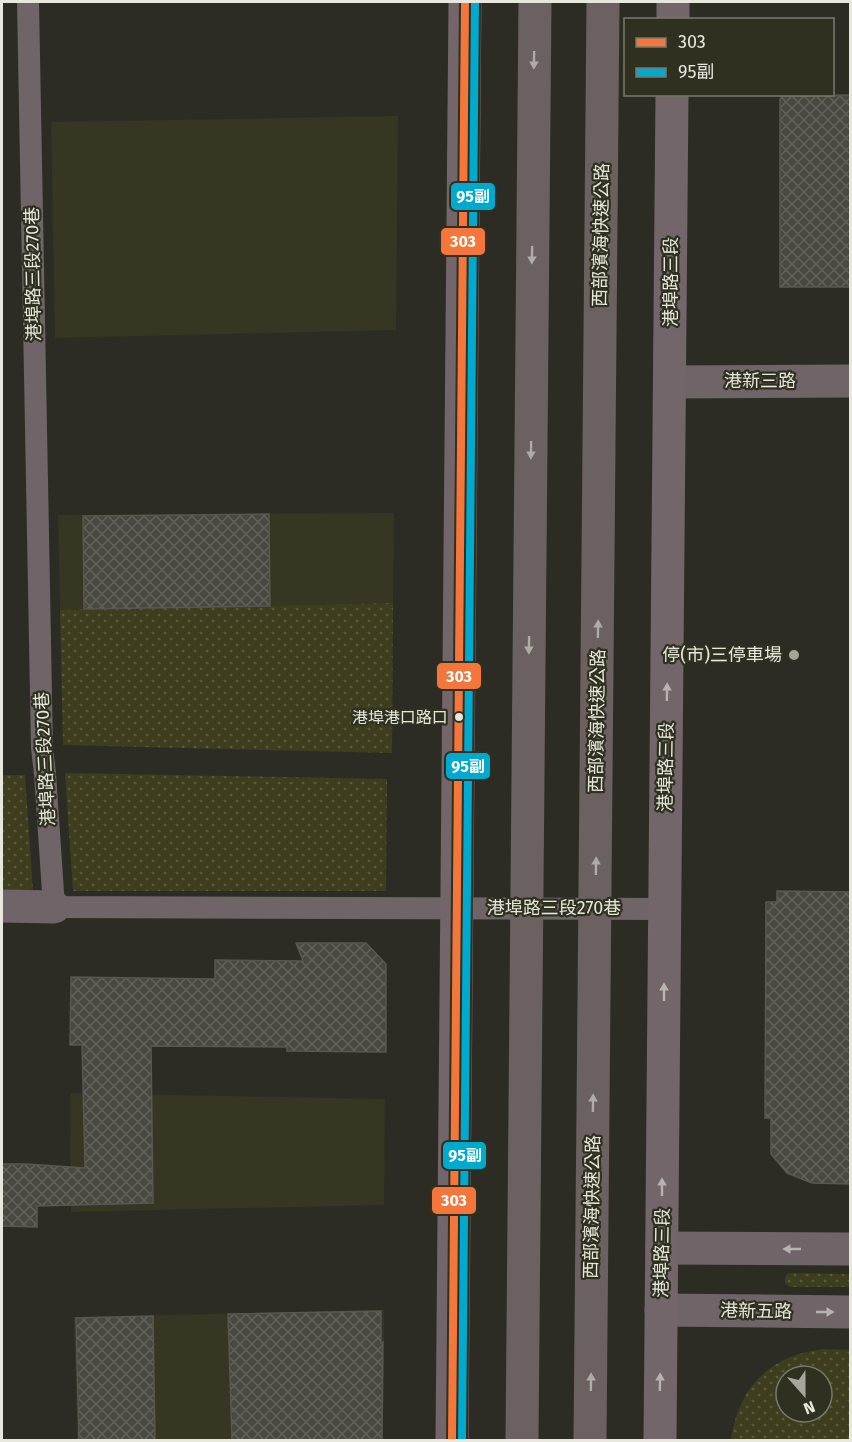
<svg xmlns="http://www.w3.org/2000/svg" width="852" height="1442" font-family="'Fira Sans','Noto Sans TC',sans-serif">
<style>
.built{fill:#363622}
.grass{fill:url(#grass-dots);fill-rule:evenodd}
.building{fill:url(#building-cross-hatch);stroke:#575750;stroke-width:1.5}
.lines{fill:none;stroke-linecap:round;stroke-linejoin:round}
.lane{stroke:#6f6468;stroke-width:22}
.street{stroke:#6f6468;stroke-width:33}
.secondary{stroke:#72666a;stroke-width:33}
.highway-bridge{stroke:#6b6161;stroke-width:33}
.bus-1-casing{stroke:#2f3020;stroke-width:12}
.bus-2-casing{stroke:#2f3020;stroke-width:12}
.bus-1{stroke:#f5763a;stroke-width:8}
.bus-2{stroke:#00a9ce;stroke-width:8}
.oneway{fill:#afaba5}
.oneway2{fill:#b8b3af}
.oneway3{fill:#b7b3ae}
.poi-dot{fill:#a6a69c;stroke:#2f3020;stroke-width:2}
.bus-dot{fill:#e7e7dd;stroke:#2f3020;stroke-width:2}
.labels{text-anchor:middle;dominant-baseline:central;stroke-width:4.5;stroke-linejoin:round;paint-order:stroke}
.bus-label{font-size:16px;fill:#e7e7dd;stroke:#2f3020;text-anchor:end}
.street-label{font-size:18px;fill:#e7e7dd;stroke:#2f3020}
.poi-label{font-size:18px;fill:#e7e7dd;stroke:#2f3020;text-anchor:end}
.line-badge{stroke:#2f3020;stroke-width:2}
.badge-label{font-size:16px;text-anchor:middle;font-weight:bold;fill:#fff}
</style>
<defs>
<pattern id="grass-dots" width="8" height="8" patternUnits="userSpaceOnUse" patternTransform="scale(1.5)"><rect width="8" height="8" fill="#3e3e1f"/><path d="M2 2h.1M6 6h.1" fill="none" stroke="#5a5a3f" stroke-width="1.8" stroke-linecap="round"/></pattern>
<pattern id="building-cross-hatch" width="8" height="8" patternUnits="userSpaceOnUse" patternTransform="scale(1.5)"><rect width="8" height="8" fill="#484841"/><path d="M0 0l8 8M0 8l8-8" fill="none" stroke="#62625c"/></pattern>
</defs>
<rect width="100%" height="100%" fill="#2c2c24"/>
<!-- built -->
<g class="built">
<path d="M398,116L396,330L55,338L51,122Z"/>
<path d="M394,513L393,603L60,610L58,515Z"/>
<path d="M70,1093L385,1099L384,1205L71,1212Z"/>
<path d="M384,1310L383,1440H77L74,1317Z"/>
</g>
<!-- grass -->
<g class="grass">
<path d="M393,603L392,753L63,745L60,610Z"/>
<path d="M65,773L387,779L386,891H73Z"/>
<path d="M2,775H25L33,891L2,890Z"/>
<path d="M792,1273L850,1274V1287H791C784,1285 783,1280 787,1274Z"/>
<path d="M825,1349L850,1350V1440H731C738,1387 771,1354 825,1349ZM786,1376H822V1412H786Z"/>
</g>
<!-- building -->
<g class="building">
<path d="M850,95V287H780V99H781V96Z"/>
<path d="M269,514L270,606L84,609L83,516Z"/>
<path d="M777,891L850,892V1184L812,1183L787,1173L771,1154V1118H765L766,902H777Z"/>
<path d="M296,943H366L386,964V1052L287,1051V1047L151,1046L153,1203L37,1206V1227L2,1226V1164H27L85,1168L82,1045H70L71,977L215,979V960L303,961Z"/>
<path d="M381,1311V1343L383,1342L382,1440H232L228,1314Z"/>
<path d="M153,1316L155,1440H79L76,1318Z"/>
</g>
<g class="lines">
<!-- lane -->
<path class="lane" d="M28,2L42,748L45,774L54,907L664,909"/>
<!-- street -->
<g class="street">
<path d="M670,382L850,381"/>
<path d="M2,906L54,907"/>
<path d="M662,1248L850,1249"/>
<path d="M661,1310L850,1312"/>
</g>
<!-- secondary -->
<g class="secondary">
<path d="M673,20V2"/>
<path d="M452,1440L465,2"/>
<path d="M660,1440L672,94"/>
</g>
<!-- highway-bridge -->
<g class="highway-bridge">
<path d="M522,1440L535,2"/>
<path d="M590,1440L603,2"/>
</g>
<defs>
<path id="bus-1" d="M452,1440L465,2"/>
<path id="bus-2" d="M462,1440L475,2"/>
</defs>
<!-- bus-1 casing -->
<use href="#bus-1" class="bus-1-casing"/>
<!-- bus-2 casing -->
<use href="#bus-2" class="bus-2-casing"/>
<!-- bus-1 -->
<use href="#bus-1" class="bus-1"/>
<!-- bus-2 -->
<use href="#bus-2" class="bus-2"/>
</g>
<!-- one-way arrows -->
<defs><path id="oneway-solid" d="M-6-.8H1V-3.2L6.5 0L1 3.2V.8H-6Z" transform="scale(1.5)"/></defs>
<g class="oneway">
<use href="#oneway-solid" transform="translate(534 60) rotate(91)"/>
<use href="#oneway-solid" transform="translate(532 255) rotate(91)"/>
<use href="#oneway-solid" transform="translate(531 450) rotate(91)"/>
<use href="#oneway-solid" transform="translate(598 629) rotate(-89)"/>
<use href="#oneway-solid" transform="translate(529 645) rotate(91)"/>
<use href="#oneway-solid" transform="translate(596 866) rotate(-89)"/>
<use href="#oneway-solid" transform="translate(593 1103) rotate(-89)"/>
<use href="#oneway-solid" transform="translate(591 1382) rotate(-89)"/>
</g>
<g class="oneway2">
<use href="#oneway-solid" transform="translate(667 692) rotate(-89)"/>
<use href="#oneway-solid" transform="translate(664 992) rotate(-90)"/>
<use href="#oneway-solid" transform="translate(662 1187) rotate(-90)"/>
<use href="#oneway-solid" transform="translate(660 1382) rotate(-89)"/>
</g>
<g class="oneway3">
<use href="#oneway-solid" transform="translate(792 1249) rotate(-180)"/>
<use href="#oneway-solid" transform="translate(825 1312)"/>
</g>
<!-- markers -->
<circle class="poi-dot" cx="794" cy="655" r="6"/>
<circle class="bus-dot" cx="459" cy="717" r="5"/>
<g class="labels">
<!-- bus labels -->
<g class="bus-label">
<text x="448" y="717">港埠港口路口</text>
</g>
<!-- street labels -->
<g class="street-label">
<text transform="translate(601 235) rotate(-89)">西部濱海快速公路</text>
<text transform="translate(33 274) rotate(-91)">港埠路三段270巷</text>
<text transform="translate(671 282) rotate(-90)">港埠路三段</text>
<text x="760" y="381">港新三路</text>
<text transform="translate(597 721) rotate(-89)">西部濱海快速公路</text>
<text transform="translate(45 759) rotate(-93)">港埠路三段270巷</text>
<text transform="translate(666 767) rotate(-89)">港埠路三段</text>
<text x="554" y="908">港埠路三段270巷</text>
<text transform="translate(592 1207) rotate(-89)">西部濱海快速公路</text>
<text transform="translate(662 1253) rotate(-89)">港埠路三段</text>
<text transform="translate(756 1311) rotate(1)">港新五路</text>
</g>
<!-- poi labels -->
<g class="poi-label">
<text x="782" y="655">停(市)三停車場</text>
</g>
</g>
<g class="line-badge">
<rect x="450" y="182" width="46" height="29" rx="6" fill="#00a9ce"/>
<rect x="440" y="227" width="46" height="29" rx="6" fill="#f5763a"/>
<rect x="436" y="662" width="46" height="28" rx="6" fill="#f5763a"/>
<rect x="445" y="752" width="46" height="28" rx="6" fill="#00a9ce"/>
<rect x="442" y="1141" width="45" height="29" rx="6" fill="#00a9ce"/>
<rect x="431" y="1186" width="46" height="29" rx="6" fill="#f5763a"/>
</g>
<g class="badge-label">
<text x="473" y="202">95副</text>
<text x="463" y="247">303</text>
<text x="459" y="682">303</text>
<text x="468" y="772">95副</text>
<text x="465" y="1161">95副</text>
<text x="454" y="1206">303</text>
</g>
<!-- border -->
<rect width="852" height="1442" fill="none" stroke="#e7e7dd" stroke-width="6"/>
<!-- legend -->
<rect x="624" y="18" width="210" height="78" fill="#2f3020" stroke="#79796c" stroke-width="1.5"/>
<rect x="636" y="38" width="30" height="9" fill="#f5763a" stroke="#79796c" stroke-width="1.5"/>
<text x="678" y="48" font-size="18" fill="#e7e7dd">303</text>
<rect x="636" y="68" width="30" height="9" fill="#00a9ce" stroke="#79796c" stroke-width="1.5"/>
<text x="678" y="78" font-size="18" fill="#e7e7dd">95副</text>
<!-- north arrow -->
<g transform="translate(804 1394) rotate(159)"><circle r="28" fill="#2f3020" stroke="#79796c" stroke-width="1.5"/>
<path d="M0-4.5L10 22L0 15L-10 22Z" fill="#a6a69c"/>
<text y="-9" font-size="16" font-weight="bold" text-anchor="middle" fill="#e7e7dd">N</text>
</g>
</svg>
